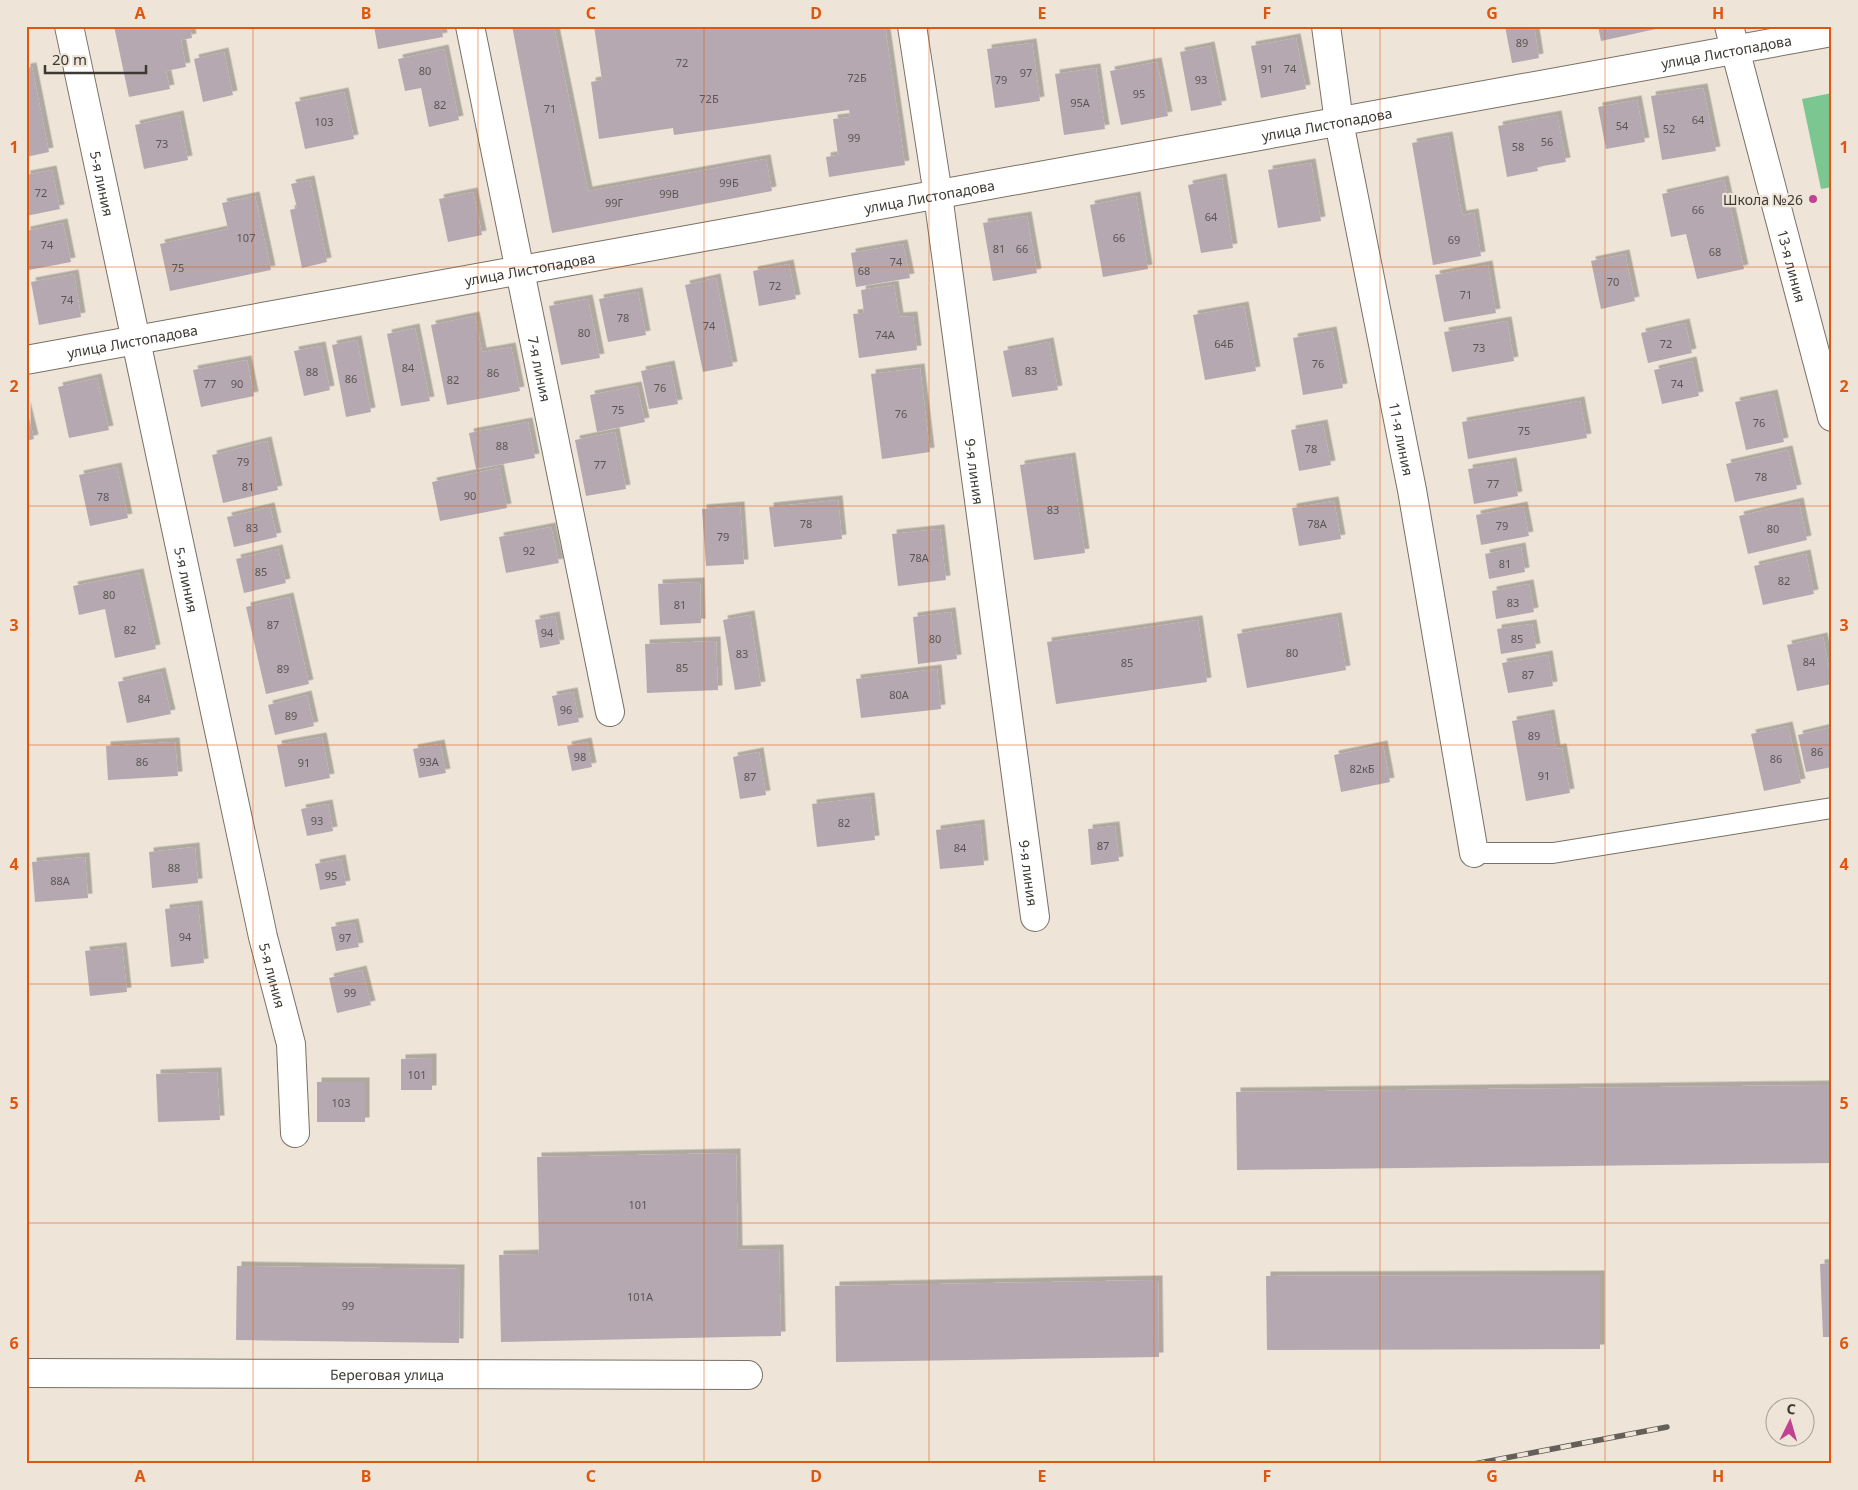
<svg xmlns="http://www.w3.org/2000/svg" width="1858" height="1490" font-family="'Noto Sans',sans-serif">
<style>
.green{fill:#7cc791}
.building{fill:#b5a8b1;filter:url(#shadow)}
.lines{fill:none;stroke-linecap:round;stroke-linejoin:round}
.lane-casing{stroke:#797065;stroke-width:22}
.street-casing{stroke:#797065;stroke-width:30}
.lane{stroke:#fff;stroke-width:20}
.street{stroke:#fff;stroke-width:28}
.rail-casing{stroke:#645f58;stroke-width:5.5}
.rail{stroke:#eee5d8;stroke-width:4;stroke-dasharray:11;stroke-linecap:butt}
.grid{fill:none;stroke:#df570e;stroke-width:1;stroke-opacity:0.55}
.poi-dot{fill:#c04391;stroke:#eee5d8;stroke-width:2}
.labels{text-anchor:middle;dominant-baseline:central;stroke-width:4.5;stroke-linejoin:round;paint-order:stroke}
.number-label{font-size:11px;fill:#5b5653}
.street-label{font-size:14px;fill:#3d3a34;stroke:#eee5d8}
.poi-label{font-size:14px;fill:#3d3a34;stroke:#eee5d8;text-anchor:end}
.neatline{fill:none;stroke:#df570e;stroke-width:2}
.grid-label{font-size:16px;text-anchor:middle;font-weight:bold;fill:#df570e}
</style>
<defs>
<filter id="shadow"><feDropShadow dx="4.5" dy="-4.5" stdDeviation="0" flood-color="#0004"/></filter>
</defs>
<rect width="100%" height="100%" fill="#eee5d8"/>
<!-- green -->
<path class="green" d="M1832,93V187L1821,189L1802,99Z"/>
<!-- building -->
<g class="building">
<path d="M114,26H190L192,38L181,40L186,67L166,71L170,89L129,97Z"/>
<path d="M374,26H441L443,37L378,49Z"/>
<path d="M512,26H554L588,191L766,159L772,191L552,233Z"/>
<path d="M594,26H885L905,165L829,177L826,157L838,155L833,119L850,117L849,110L674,135L673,128L599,139L591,82L602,80Z"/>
<path d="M1505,26H1534L1539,58L1512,63Z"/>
<path d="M1598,26H1664L1665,27L1601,41Z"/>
<path d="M1296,38L1306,89L1261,98L1251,46Z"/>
<path d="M1032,43L1040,101L995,108L987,49Z"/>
<path d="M1210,46L1222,105L1191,111L1180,52Z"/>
<path d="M444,49L459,120L429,127L421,88L405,91L398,59Z"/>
<path d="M224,52L233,95L203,102L194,59Z"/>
<path d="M1157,62L1168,116L1121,125L1110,71Z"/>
<path d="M32,67L49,152L26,157V68Z"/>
<path d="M1096,68L1105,129L1064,135L1055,74Z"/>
<path d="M1703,88L1716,151L1662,160L1651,96Z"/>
<path d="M344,92L354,139L305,149L295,102Z"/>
<path d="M1637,100L1645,142L1606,149L1598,107Z"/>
<path d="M179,115L188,160L144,169L135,125Z"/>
<path d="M1557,115L1566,162L1537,167L1538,171L1507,177L1498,126Z"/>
<path d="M1448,136L1462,215L1474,213L1481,256L1433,265L1412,143Z"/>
<path d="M1311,163L1321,221L1278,228L1268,170Z"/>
<path d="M52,170L60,209L26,216V175Z"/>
<path d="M1222,178L1233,248L1201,253L1188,185Z"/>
<path d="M310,180L327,262L302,268L290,210L297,208L291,184Z"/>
<path d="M1724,180L1744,269L1697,279L1686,234L1671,237L1662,194Z"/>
<path d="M473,192L482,235L448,242L439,199Z"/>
<path d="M255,196L271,270L170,291L160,244L228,229L222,203Z"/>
<path d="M1136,196L1148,269L1103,277L1090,205Z"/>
<path d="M1027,216L1037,273L993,281L983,223Z"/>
<path d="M63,223L71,262L29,270L26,258V231Z"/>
<path d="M903,244L910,278L856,287L851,253Z"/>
<path d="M1625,254L1635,301L1601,309L1591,261Z"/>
<path d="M789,264L796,299L759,306L753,271Z"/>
<path d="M1488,265L1496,313L1444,322L1435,275Z"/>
<path d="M74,274L81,317L39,325L31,282Z"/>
<path d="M716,278L733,366L703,372L685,285Z"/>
<path d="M894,285L899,317L913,316L917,350L859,358L853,314L864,313L861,290Z"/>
<path d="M638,292L646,335L608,342L599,299Z"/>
<path d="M588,299L600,358L561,365L549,306Z"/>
<path d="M1244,306L1256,371L1205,380L1193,315Z"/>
<path d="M475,316L482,352L511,347L520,391L447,405L431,325Z"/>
<path d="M1507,321L1514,361L1452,372L1444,332Z"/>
<path d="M1685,323L1692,353L1648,363L1641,333Z"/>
<path d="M415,328L430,401L401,406L387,334Z"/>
<path d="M1332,331L1343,388L1303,395L1293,338Z"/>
<path d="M357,340L371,412L346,417L332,345Z"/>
<path d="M1049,342L1058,390L1012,397L1003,351Z"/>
<path d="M321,346L330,390L304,396L294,351Z"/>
<path d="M247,360L254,396L201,407L193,370Z"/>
<path d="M1692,361L1699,396L1662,404L1654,370Z"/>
<path d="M670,365L678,404L649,409L641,371Z"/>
<path d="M920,368L930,452L882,459L871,374Z"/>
<path d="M97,378L109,430L69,438L58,387Z"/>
<path d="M637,386L645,422L597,432L590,395Z"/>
<path d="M1773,394L1784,442L1746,450L1735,402Z"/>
<path d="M1580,401L1587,438L1468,459L1462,422Z"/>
<path d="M26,406L34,439L26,441Z"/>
<path d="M528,422L535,458L476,469L469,433Z"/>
<path d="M1323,424L1331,465L1299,471L1291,430Z"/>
<path d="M615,432L626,489L586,496L575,440Z"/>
<path d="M267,441L278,490L223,503L212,455Z"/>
<path d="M1788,450L1797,489L1735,502L1726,464Z"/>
<path d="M1071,457L1085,553L1034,560L1020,465Z"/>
<path d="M1512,462L1518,496L1474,504L1468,469Z"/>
<path d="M117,467L128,518L90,526L79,475Z"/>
<path d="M499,468L507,508L440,521L432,482Z"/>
<path d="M838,500L842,539L774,547L769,507Z"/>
<path d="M1334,501L1341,539L1299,546L1292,508Z"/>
<path d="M1799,502L1807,540L1748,554L1739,516Z"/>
<path d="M740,506L744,564L706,566L702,509Z"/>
<path d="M1523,506L1529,536L1481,545L1476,515Z"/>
<path d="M270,507L277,537L234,547L227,517Z"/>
<path d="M551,527L559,563L506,573L499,537Z"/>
<path d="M940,529L946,580L898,586L892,534Z"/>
<path d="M1521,547L1525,572L1489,579L1485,554Z"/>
<path d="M278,549L286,583L244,593L236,559Z"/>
<path d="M1806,554L1814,594L1763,605L1754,566Z"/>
<path d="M139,573L156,649L115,658L105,609L79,615L73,586Z"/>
<path d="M700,582L701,623L660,625L658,584Z"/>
<path d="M1529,584L1534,612L1496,619L1492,591Z"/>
<path d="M289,597L309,684L266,694L246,607Z"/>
<path d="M951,612L957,659L918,664L913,617Z"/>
<path d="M750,615L761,686L735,690L723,620Z"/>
<path d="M555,616L560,644L540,648L535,620Z"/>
<path d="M1337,617L1346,670L1247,688L1237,634Z"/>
<path d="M1198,620L1207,682L1056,704L1047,642Z"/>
<path d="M1532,624L1536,648L1501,654L1497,629Z"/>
<path d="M1823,637L1832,684L1797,691L1787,645Z"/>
<path d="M716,641L718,690L647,693L645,644Z"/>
<path d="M1548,655L1553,686L1508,693L1502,663Z"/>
<path d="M937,669L941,709L861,718L856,679Z"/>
<path d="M161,672L171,714L127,723L118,682Z"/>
<path d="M573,692L579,722L558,726L552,696Z"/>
<path d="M307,695L314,726L275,735L268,705Z"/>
<path d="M1550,714L1556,749L1562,748L1570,793L1526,801L1512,721Z"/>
<path d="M1788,726L1801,783L1764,791L1751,734Z"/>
<path d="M1832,727V767L1806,772L1798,735Z"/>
<path d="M322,737L330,778L285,787L277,745Z"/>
<path d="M175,742L178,776L108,780L106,746Z"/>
<path d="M587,742L592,767L572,771L567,746Z"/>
<path d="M440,744L446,773L419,778L413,749Z"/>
<path d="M1383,745L1390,782L1341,792L1334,755Z"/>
<path d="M759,752L766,795L740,799L733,757Z"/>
<path d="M870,797L875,840L817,847L812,804Z"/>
<path d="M328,804L333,831L307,836L301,809Z"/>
<path d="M980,824L984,865L940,869L936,830Z"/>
<path d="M1115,826L1119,861L1091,865L1088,829Z"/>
<path d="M195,847L198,883L152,888L149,852Z"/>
<path d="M85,857L88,898L35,902L32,862Z"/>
<path d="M341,859L346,885L320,890L315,864Z"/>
<path d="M198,905L204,963L171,967L165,909Z"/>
<path d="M354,923L359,947L336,951L331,927Z"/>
<path d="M122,947L127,992L90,996L85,951Z"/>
<path d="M362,970L371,1005L337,1013L329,978Z"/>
<path d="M432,1058V1090H401V1059Z"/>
<path d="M217,1072L220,1120L158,1122L156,1074Z"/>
<rect x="317" y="1082" width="48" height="40"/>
<path d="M1832,1085V1163L1237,1170L1236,1092Z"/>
<path d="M736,1153L738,1250L779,1249L781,1336L501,1342L499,1255L539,1254L537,1157Z"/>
<path d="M1832,1263V1337H1823L1820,1264Z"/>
<path d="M237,1266L460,1269L459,1343L236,1340Z"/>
<path d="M1600,1275V1349L1267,1350L1266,1276Z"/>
<path d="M1158,1280L1159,1357L836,1362L835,1286Z"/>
</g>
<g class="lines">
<defs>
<path id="lane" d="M1474,853H1553L1832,808"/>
<g id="street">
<path id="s1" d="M69,26L263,937L291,1044L295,1133"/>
<path id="s2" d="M470,26L610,712"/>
<path id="s3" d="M912,26L938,195L1035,917"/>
<path id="s4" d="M1326,26L1339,122L1412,490L1474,853"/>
<path id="s5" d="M1729,26L1832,417"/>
<path id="s6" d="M26,360L1832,32"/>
<path id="s7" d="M26,1373L748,1375"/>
</g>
</defs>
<!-- lane casing -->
<use href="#lane" class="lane-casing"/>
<!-- street casing -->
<use href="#street" class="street-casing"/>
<!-- lane -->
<use href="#lane" class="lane"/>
<!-- street -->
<use href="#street" class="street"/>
<defs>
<path id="rail" d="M1474,1464L1667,1427"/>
</defs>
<!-- rail casing -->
<use href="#rail" class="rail-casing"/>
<!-- rail -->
<use href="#rail" class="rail"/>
</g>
<!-- grid -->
<path class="grid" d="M253,26V1464M478,26V1464M704,26V1464M929,26V1464M1154,26V1464M1380,26V1464M1605,26V1464M26,267H1832M26,506H1832M26,745H1832M26,984H1832M26,1223H1832"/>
<!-- markers -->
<circle class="poi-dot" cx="1813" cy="199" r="5"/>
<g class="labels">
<!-- number labels -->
<g class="number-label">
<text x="1522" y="42">89</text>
<text x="682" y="62">72</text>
<text x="1267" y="68">91</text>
<text x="1290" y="68">74</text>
<text x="425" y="70">80</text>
<text x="1026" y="72">97</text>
<text x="857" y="77">72Б</text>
<text x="1001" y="79">79</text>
<text x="1201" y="79">93</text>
<text x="1139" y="93">95</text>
<text x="709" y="98">72Б</text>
<text x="1080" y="102">95А</text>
<text x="440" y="104">82</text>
<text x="550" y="108">71</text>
<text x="1698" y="119">64</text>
<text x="324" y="121">103</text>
<text x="1622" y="125">54</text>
<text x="1669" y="128">52</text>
<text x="854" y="137">99</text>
<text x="1547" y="141">56</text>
<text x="162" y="143">73</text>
<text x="1518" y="146">58</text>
<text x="729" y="182">99Б</text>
<text x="41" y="192">72</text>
<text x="669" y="193">99В</text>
<text x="614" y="202">99Г</text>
<text x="1698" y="209">66</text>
<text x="1211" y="216">64</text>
<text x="246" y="237">107</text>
<text x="1119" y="237">66</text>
<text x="1454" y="239">69</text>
<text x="47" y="244">74</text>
<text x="999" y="248">81</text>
<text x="1022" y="248">66</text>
<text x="1715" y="251">68</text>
<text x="896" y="261">74</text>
<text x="178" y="267">75</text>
<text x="864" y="270">68</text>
<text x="1613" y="281">70</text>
<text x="775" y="285">72</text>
<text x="1466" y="294">71</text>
<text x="67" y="299">74</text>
<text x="623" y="317">78</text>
<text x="709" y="325">74</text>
<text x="584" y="332">80</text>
<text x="885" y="334">74А</text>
<text x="1224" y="343">64Б</text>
<text x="1666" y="343">72</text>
<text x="1479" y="347">73</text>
<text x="1318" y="363">76</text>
<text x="408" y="367">84</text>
<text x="1031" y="370">83</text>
<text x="312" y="371">88</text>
<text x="493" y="372">86</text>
<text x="351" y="378">86</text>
<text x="453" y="379">82</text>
<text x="210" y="383">77</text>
<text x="237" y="383">90</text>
<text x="1677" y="383">74</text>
<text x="660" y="387">76</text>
<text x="618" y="409">75</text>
<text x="901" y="413">76</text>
<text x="1759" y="422">76</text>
<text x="1524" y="430">75</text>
<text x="502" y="445">88</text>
<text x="1311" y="448">78</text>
<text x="243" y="461">79</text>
<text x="600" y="464">77</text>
<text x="1761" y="476">78</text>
<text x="1493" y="483">77</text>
<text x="248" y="486">81</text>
<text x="470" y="495">90</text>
<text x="103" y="496">78</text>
<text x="1053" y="509">83</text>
<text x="806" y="523">78</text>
<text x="1317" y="523">78А</text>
<text x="1502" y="525">79</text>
<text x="252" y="527">83</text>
<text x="1773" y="528">80</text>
<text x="723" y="536">79</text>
<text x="529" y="550">92</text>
<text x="919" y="557">78А</text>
<text x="1505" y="563">81</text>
<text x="261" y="571">85</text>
<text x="1784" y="580">82</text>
<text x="109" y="594">80</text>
<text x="1513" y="602">83</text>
<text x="680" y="604">81</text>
<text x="273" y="624">87</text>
<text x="130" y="629">82</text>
<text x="547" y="632">94</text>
<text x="935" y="638">80</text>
<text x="1517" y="638">85</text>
<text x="1292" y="652">80</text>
<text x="742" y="653">83</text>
<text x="1809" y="661">84</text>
<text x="1127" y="662">85</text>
<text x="682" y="667">85</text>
<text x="283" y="668">89</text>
<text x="1528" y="674">87</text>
<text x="899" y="694">80А</text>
<text x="144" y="698">84</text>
<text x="566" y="709">96</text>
<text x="291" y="715">89</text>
<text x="1534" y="735">89</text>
<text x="1817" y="751">86</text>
<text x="580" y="756">98</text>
<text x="1776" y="758">86</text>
<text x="142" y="761">86</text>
<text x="429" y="761">93А</text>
<text x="304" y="762">91</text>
<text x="1362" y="768">82кБ</text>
<text x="1544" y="775">91</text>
<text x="750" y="776">87</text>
<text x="317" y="820">93</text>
<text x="844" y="822">82</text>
<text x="1103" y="845">87</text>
<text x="960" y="847">84</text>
<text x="174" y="867">88</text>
<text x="331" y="875">95</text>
<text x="60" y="880">88А</text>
<text x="185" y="936">94</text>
<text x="345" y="937">97</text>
<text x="350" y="992">99</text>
<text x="417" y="1074">101</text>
<text x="341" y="1102">103</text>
<text x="638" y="1204">101</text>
<text x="640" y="1296">101А</text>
<text x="348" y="1305">99</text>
</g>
<!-- street labels -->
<g class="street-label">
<text stroke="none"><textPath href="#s6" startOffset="1728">улица Листопадова</textPath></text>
<text stroke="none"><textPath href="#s6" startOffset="1322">улица Листопадова</textPath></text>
<text stroke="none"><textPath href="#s1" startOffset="161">5-я линия</textPath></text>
<text stroke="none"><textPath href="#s6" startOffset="918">улица Листопадова</textPath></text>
<text stroke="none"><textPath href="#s5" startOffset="248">13-я линия</textPath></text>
<text stroke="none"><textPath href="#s6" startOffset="512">улица Листопадова</textPath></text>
<text stroke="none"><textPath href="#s6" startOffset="108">улица Листопадова</textPath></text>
<text stroke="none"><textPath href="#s2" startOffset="350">7-я линия</textPath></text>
<text stroke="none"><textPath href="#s4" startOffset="420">11-я линия</textPath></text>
<text stroke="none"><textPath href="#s3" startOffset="450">9-я линия</textPath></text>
<text stroke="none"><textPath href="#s1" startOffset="566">5-я линия</textPath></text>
<text stroke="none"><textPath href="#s3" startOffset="855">9-я линия</textPath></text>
<text stroke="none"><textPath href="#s1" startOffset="971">5-я линия</textPath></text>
<text stroke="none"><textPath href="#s7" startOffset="361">Береговая улица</textPath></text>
</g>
<!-- poi labels -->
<g class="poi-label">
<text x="1803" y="199">Школа №26</text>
</g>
</g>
<!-- border -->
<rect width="1858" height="1490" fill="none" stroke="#eee5d8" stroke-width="55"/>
<!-- north arrow -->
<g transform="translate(1790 1422) rotate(5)"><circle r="24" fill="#eee5d8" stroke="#a7a196"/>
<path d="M0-4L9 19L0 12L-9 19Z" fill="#c04391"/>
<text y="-8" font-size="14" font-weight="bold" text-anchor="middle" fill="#3d3a34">С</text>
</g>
<!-- scale -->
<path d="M45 65v8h101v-8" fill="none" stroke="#3d3a34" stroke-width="2.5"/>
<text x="52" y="65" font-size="15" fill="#3d3a34" stroke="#eee5d8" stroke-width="4" paint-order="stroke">20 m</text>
<rect x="28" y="28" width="1802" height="1434" class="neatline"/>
<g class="grid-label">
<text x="140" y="19">A</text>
<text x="366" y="19">B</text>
<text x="591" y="19">C</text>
<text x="816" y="19">D</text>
<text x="1042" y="19">E</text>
<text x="1267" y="19">F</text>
<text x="1492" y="19">G</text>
<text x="1718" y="19">H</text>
<text x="14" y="153">1</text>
<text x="1844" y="153">1</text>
<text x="14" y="392">2</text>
<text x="1844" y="392">2</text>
<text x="14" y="631">3</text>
<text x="1844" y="631">3</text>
<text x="14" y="870">4</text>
<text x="1844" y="870">4</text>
<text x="14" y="1109">5</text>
<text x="1844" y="1109">5</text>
<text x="14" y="1349">6</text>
<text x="1844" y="1349">6</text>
<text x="140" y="1482">A</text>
<text x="366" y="1482">B</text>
<text x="591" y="1482">C</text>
<text x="816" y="1482">D</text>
<text x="1042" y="1482">E</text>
<text x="1267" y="1482">F</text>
<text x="1492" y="1482">G</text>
<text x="1718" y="1482">H</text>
</g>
</svg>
